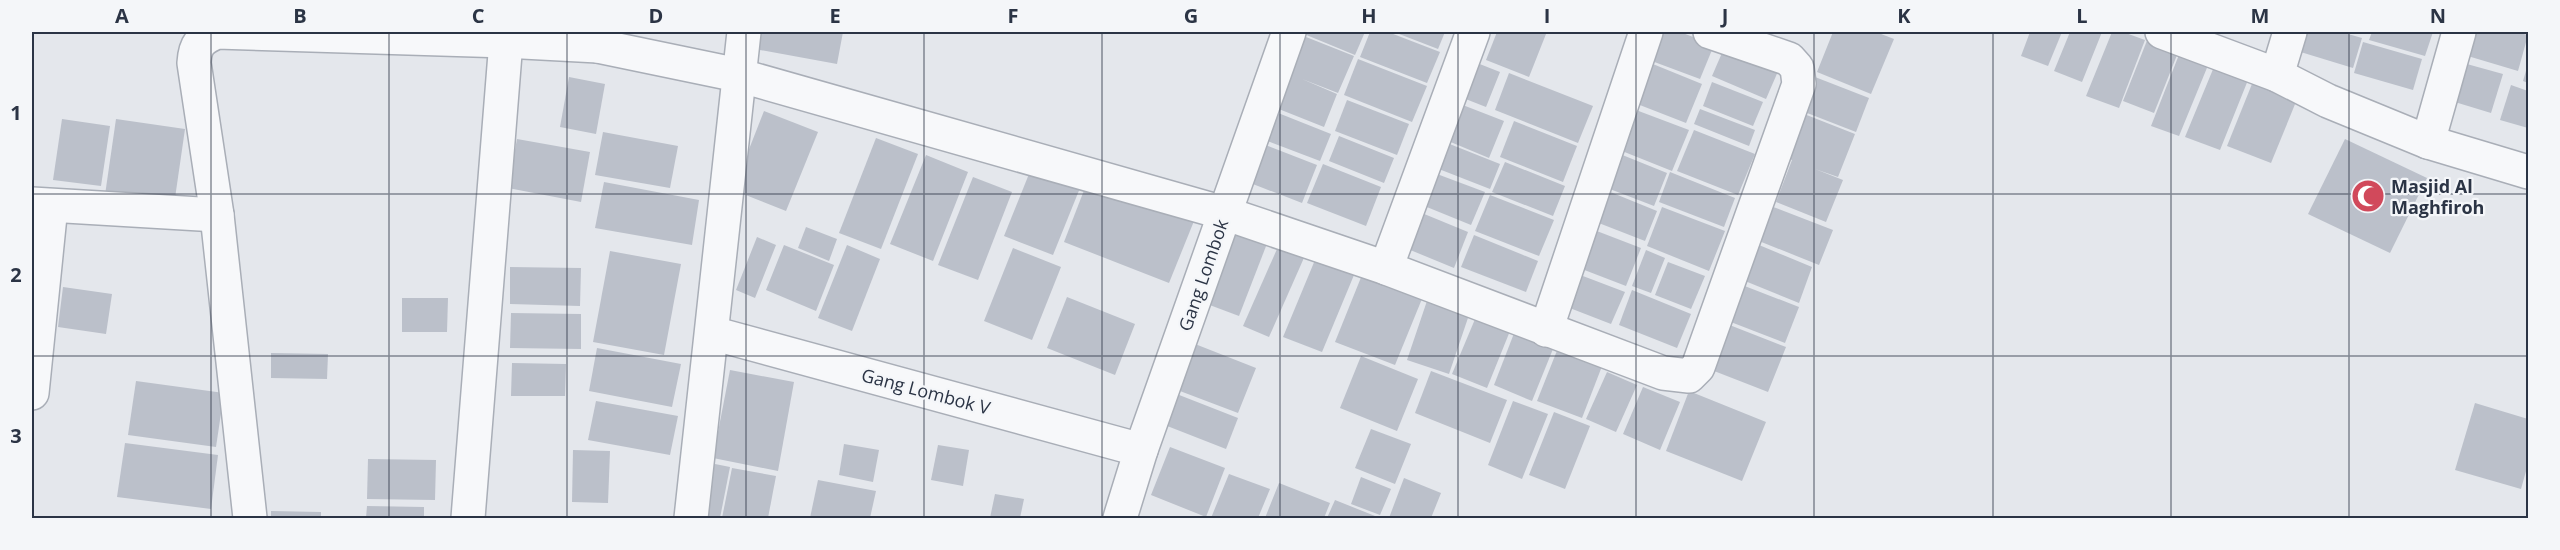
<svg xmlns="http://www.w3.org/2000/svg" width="2560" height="550" font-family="'Open Sans',sans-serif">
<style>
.building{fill:#bbc0ca}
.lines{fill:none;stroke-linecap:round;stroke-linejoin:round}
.minor-casing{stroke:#a9aeb7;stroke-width:36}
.minor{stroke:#f7f8fa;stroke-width:33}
.grid{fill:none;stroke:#2b3445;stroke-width:1.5;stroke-opacity:0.55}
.labels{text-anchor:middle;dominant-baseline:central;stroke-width:4.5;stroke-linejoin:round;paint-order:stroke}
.poi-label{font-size:18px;font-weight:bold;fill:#2b3445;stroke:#f4f6f9;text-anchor:start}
.street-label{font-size:18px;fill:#2b3445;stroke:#f4f6f9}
.neatline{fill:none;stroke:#2b3445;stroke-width:2}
.grid-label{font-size:20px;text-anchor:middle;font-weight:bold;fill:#2b3445}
</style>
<rect width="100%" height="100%" fill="#e4e7ec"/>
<!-- building -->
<g class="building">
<path d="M752,32H843L837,64L749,48Z"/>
<path d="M1305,32H1365L1355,55L1304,34Z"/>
<path d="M1370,32H1388L1440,52L1427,83L1360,57Z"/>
<path d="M1394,32H1445L1438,49Z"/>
<path d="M1497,32H1540L1546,34L1529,77L1486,60Z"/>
<path d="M1661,32H1680L1714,45L1700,79L1649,60Z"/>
<path d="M1833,32H1876L1894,39L1871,94L1817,72Z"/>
<path d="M2030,32H2062L2048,66L2021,56Z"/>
<path d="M2070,32H2102L2082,82L2054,71Z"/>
<path d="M2112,32H2123L2145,40L2119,108L2086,96Z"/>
<path d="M2300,32H2341L2362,38L2353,68L2294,50Z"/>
<path d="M2372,32H2433L2425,56L2369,40Z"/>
<path d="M2468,32H2515L2528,35L2518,71L2461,54Z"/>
<path d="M2150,33L2181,45L2154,113L2123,101Z"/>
<path d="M1301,35L1354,56L1338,93L1302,79L1337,94L1324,127L1269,105Z"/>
<path d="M2363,42L2422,59L2413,90L2354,73Z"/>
<path d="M1725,46L1779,69L1766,99L1712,76Z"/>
<path d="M2182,47L2211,58L2179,136L2151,126Z"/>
<path d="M1358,59L1427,86L1412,122L1344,95Z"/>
<path d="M1643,60L1702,84L1686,123L1627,100Z"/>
<path d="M1472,61L1500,72L1486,107L1458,96Z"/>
<path d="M2456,61L2503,74L2491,113L2445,99Z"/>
<path d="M2216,62L2250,75L2220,150L2185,137Z"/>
<path d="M2528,64V83L2523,81Z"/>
<path d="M1509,73L1593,106L1578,143L1495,110Z"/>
<path d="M2256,74L2300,92L2271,163L2227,146Z"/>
<path d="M569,77L605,84L596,134L560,127Z"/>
<path d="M1815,77L1869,98L1856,132L1802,111Z"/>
<path d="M1712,82L1763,102L1753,126L1703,106Z"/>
<path d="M2511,85L2528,91V128L2500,120Z"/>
<path d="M1347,100L1409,124L1397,155L1335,131Z"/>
<path d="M1455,102L1504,121L1489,158L1441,138Z"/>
<path d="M1628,107L1689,130L1672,171L1612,147Z"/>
<path d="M1268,109L1331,134L1320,161L1257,137Z"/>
<path d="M1700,109L1755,130L1749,146L1694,124Z"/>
<path d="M764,111L818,132L786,211L733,190Z"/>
<path d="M1799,112L1855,134L1838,177L1815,169L1843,180L1826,222L1776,202L1792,160L1781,155Z"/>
<path d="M62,119L110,126L101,186L53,180Z"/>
<path d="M116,119L185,129L174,205L105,195Z"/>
<path d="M1514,121L1577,146L1563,182L1500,157Z"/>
<path d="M1694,130L1755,154L1738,195L1677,171Z"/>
<path d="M603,132L678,146L670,188L595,175Z"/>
<path d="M1339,136L1394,158L1384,183L1329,161Z"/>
<path d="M876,138L918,154L881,249L839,233Z"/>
<path d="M517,139L590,152L581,202L508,188Z"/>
<path d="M1437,139L1500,164L1490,189L1426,164Z"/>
<path d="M2345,139L2427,178L2390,253L2308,214Z"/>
<path d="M1255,141L1317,165L1302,203L1240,179Z"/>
<path d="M1615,152L1667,173L1654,206L1602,186Z"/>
<path d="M926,155L968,172L933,261L890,244Z"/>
<path d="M1505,162L1565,186L1553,216L1492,192Z"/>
<path d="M1323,164L1381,187L1366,226L1307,203Z"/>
<path d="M1031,169L1080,188L1053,255L1004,236Z"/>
<path d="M1429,171L1485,192L1471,225L1417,203Z"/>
<path d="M1670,172L1735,198L1724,227L1659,202Z"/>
<path d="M973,177L1012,192L978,280L938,265Z"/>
<path d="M1088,180L1194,221L1169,283L1064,242Z"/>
<path d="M604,182L699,200L692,245L595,228Z"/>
<path d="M1603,189L1657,211L1645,241L1591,220Z"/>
<path d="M1490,195L1554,220L1539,256L1475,231Z"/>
<path d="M1768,205L1833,230L1819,265L1754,239Z"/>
<path d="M1662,207L1725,231L1709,271L1647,246Z"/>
<path d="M1417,211L1468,232L1454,268L1403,247Z"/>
<path d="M806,227L837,239L829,261L798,248Z"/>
<path d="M1237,228L1268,241L1239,316L1207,304Z"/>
<path d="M1589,228L1641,248L1626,286L1574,266Z"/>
<path d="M1474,235L1538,261L1526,292L1461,267Z"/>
<path d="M757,237L776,245L755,298L736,290Z"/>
<path d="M1281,240L1307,251L1269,337L1243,326Z"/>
<path d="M784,245L834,265L816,311L766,290Z"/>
<path d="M847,245L880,259L852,331L818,318Z"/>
<path d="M1759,245L1812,267L1799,303L1745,281Z"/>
<path d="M1013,248L1061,267L1032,340L984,321Z"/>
<path d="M1646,250L1665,258L1651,293L1632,286Z"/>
<path d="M610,251L681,264L664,355L593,342Z"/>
<path d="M1315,260L1354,275L1322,352L1283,337Z"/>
<path d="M1668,262L1705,276L1691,309L1655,295Z"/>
<path d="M1366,265L1426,289L1395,365L1335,342Z"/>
<path d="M510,267L581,268L580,306L510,304Z"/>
<path d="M1575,273L1625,292L1611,324L1562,305Z"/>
<path d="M1737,283L1799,307L1785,343L1723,319Z"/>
<path d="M63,287L112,294L106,334L58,327Z"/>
<path d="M1632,290L1691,314L1677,348L1619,325Z"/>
<path d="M1429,295L1471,309L1449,374L1407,360Z"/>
<path d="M1067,297L1135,324L1115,375L1047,348Z"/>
<path d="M402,298H448L447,332H402Z"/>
<path d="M1478,312L1512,326L1487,388L1452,374Z"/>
<path d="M511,313L581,314V349L510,348Z"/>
<path d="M1518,323L1557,339L1532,401L1494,385Z"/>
<path d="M1727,324L1786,347L1768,392L1709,369Z"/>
<path d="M1190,342L1256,368L1238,413L1172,388Z"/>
<path d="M1560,343L1604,361L1582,418L1537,401Z"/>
<path d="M597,348L681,364L672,407L589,391Z"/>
<path d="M271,353L328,354L327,379L271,378Z"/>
<path d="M1361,356L1418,379L1397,431L1340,408Z"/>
<path d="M512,363L566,364L565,396H511Z"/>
<path d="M730,370L794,382L778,471L713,458Z"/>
<path d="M1431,371L1507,400L1490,443L1415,413Z"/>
<path d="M1607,372L1637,385L1616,432L1586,419Z"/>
<path d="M136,381L224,393L216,447L128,435Z"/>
<path d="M1643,387L1680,402L1660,450L1623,434Z"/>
<path d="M1169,391L1238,418L1226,449L1157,422Z"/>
<path d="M1689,391L1766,422L1742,481L1666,451Z"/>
<path d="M596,401L678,416L670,455L588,440Z"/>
<path d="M1513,401L1548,414L1522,479L1488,465Z"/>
<path d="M2475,403L2528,419V464L2521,489L2455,470Z"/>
<path d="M1554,412L1590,426L1565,489L1529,475Z"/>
<path d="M1371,429L1411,444L1395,484L1355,468Z"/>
<path d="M125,443L218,455L211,509L117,497Z"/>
<path d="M844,444L879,450L873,482L839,475Z"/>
<path d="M938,445L969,450L963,486L931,480Z"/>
<path d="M1170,447L1225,468L1206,517L1151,495Z"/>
<path d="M573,450L610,451L608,503L572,502Z"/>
<path d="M368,459L436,460L435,500L367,499Z"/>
<path d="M710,463L730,467L720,518H699Z"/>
<path d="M732,468L776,476L768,518H722Z"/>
<path d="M1229,474L1270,489L1258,518H1211Z"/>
<path d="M1361,477L1391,489L1380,515L1351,504Z"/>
<path d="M1404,478L1441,493L1431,518H1389Z"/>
<path d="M818,480L876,491L870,518H810Z"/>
<path d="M1279,483L1330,503L1324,518H1265Z"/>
<path d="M995,494L1024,499L1020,518H990Z"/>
<path d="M1335,500L1375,516L1374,518H1327Z"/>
<path d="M367,506L424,507V518H366Z"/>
<path d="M271,511L321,512V518H271Z"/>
<path d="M570,516L618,517V518H570Z"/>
</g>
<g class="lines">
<defs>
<g id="minor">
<path d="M600,32L598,46L738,75L1224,213L1386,268L1663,373L1689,376L1698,367L1799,84L1797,68L1789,59L1710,32"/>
<path d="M2162,32L2277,75L2328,101L2428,142L2528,172"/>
<path d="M2277,75L2290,32"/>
<path d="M2428,142L2459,32"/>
<path d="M32,204L217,215"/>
<path d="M1386,268L1473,32"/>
<path d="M1546,330L1646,32"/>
<path d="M712,333L1141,450"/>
<path d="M32,393L51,206"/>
<path d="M250,518L217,215L194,63C195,45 200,39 217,32L506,41L598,46"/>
<path d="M468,518L506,41"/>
<path d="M691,518L744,32"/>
<path d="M1120,518L1141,450L1289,32"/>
</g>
</defs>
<!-- minor casing -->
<use href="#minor" class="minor-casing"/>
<!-- minor -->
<use href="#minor" class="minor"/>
</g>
<!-- grid -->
<path class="grid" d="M211,32V518M389,32V518M567,32V518M746,32V518M924,32V518M1102,32V518M1280,32V518M1458,32V518M1636,32V518M1814,32V518M1993,32V518M2171,32V518M2349,32V518M32,194H2528M32,356H2528"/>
<!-- icons -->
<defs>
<symbol id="mosque-disc" viewBox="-11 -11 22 22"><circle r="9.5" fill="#d1495b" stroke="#f4f6f9"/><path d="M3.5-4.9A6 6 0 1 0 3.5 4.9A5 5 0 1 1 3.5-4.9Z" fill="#fff"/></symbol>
</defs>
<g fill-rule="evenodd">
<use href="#mosque-disc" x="2349" y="177" width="38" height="38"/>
</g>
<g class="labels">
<!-- poi labels -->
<g class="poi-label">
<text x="2391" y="186">Masjid Al<tspan x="2391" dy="21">Maghfiroh</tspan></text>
</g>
<!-- street labels -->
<g class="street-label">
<text transform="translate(1203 275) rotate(-71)">Gang Lombok</text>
<text transform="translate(926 391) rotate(15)">Gang Lombok V</text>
</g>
</g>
<!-- border -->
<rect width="2560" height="550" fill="none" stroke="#f4f6f9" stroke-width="66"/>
<rect x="33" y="33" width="2494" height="484" class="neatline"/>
<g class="grid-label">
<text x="122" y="23">A</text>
<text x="300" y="23">B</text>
<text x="478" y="23">C</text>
<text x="656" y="23">D</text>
<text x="835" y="23">E</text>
<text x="1013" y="23">F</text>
<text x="1191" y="23">G</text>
<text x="1369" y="23">H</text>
<text x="1547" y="23">I</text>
<text x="1725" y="23">J</text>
<text x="1904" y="23">K</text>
<text x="2082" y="23">L</text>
<text x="2260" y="23">M</text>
<text x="2438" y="23">N</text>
<text x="16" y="120">1</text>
<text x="16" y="282">2</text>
<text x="16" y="443">3</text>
</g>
</svg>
